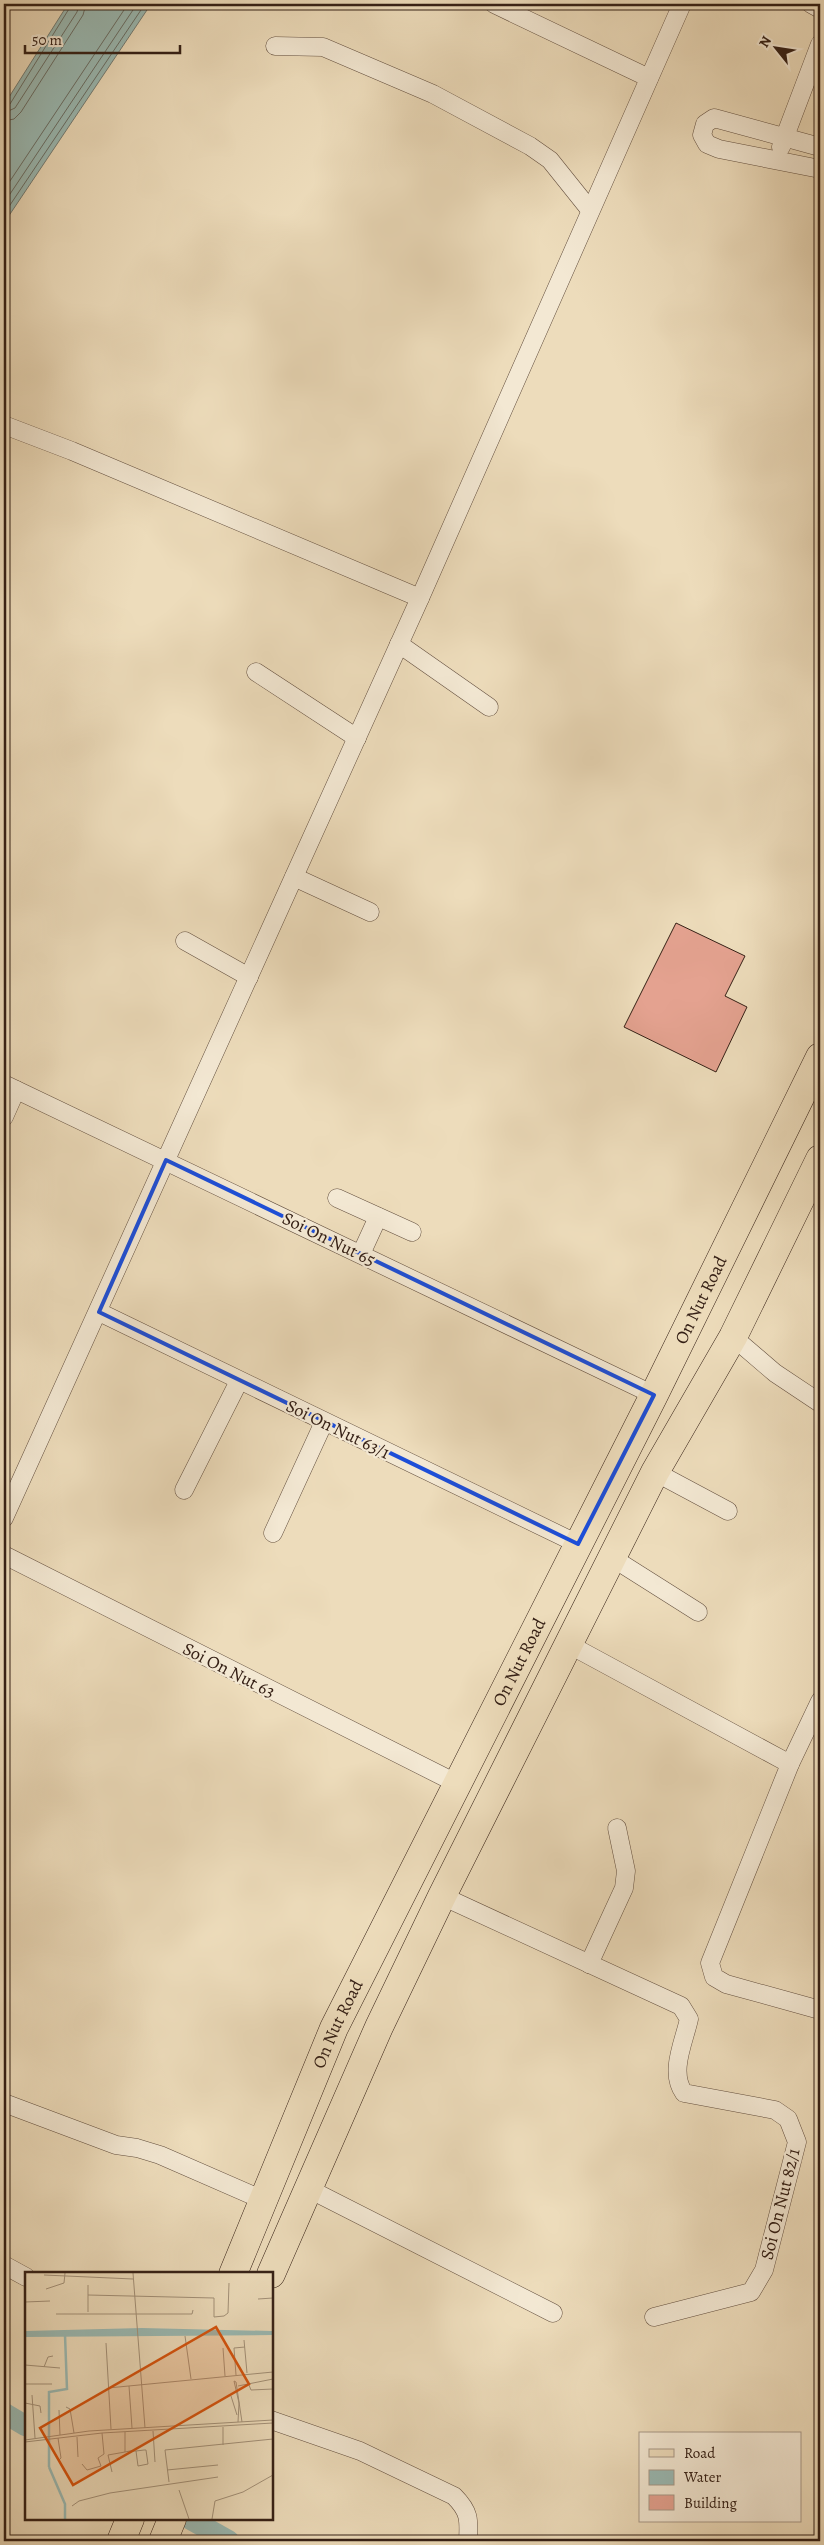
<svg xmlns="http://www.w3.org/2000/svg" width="824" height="2545" font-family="Alegreya,serif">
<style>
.water{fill:#9abab4;stroke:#727c75}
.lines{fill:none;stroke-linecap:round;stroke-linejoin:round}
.shore{stroke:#686d65;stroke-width:1}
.canal{stroke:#9abab4;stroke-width:21}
.building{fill:#e4a290;stroke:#352016}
.minor-casing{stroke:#634f3f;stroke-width:19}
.primary-casing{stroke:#352016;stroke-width:29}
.minor{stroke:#f3e8d3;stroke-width:18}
.primary{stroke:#eddcbb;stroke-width:28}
.marked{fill:none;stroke:#1d4ed8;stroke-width:4;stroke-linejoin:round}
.labels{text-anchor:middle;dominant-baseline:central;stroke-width:4.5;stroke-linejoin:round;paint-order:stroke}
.street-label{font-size:18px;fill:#352016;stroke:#f3e8d3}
.inset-river{fill:none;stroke:#9abab4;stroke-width:2.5}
.inset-road{fill:none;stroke:#a39179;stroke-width:1}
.view{fill:#d6530d;fill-opacity:0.15;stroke:#d6530d;stroke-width:2.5}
.inset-edge{fill:none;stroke:#352016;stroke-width:2.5}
</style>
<rect width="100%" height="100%" fill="#eddcbb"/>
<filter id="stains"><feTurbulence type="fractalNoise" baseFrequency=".004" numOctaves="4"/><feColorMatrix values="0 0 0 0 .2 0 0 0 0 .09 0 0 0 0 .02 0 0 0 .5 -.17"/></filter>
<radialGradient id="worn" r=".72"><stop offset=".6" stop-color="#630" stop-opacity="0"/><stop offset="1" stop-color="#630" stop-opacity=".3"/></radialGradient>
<!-- water -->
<path class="water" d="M68,4H151L4,223V105Z"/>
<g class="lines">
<!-- shore -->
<g class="shore">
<path d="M4,107L10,104L72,4"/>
<path d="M4,113L15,108L77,12L79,4"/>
<path d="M4,121L14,119L21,112L83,15L86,4"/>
<path d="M4,190L128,4"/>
<path d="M4,203L137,4"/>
<path d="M4,214L145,4"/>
</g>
<!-- canal -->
<g class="canal">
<path d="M4,2413L26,2426"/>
<path d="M190,2519L229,2541"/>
</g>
</g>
<!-- building -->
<path class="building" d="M676,923L745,956L725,996L747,1007L716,1072L624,1027Z"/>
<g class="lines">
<defs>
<g id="minor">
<path d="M494,4L649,78"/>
<path d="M811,4L820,9"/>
<path d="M275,46L323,47L433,94L530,146L550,160L590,210"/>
<path d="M781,147L820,44"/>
<path d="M820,147L714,118L705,124L702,135L707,144L719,149L820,169"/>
<path d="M4,425L72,451L420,598"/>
<path d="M399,644L489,707"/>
<path d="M256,672L357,738"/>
<path d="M294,877L370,912"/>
<path d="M185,941L249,977"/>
<path d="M4,1084L654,1395"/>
<path d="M4,1117L16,1090"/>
<path d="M337,1198L412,1232"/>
<path d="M361,1254L378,1217"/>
<path d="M99,1312L578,1544"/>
<path d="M733,1337L775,1373L820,1403"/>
<path d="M655,1472L728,1511"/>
<path d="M184,1490L239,1381"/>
<path d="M4,1518L420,598L682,4"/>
<path d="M273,1533L324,1422"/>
<path d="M4,1555L456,1783"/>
<path d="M611,1557L698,1612"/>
<path d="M568,1644L790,1764L710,1963L714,1977L726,1984L820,2010"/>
<path d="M790,1764L820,1701"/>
<path d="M442,1896L681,2006L689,2019C684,2042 669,2072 684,2093L775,2110L788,2119L797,2142L764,2270L751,2292L654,2317"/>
<path d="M589,1964L624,1888L626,1871L617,1828"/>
<path d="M4,2103L116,2145L137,2148L160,2155L263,2200"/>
<path d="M307,2188L553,2313"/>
<path d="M4,2265L26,2277"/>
<path d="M271,2420L360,2451L454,2496C470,2512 469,2520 468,2541"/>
</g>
<g id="primary">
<path id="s1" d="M233,2274L334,2028L654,1395L820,1057"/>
<path d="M271,2274L379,2027L442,1896L655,1472L733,1337L820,1159"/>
<path d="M121,2541L130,2519"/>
<path d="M163,2541L172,2519"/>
</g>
</defs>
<!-- minor casing -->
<use href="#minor" class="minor-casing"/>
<!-- primary casing -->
<use href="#primary" class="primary-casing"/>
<!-- minor -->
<use href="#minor" class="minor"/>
<!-- primary -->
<use href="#primary" class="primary"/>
</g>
<!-- marked area -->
<path class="marked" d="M166,1160L654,1395L578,1544L99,1312Z"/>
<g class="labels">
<!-- street labels -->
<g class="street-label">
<text transform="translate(329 1239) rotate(26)">Soi On Nut 65</text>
<text stroke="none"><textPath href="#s1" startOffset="1081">On Nut Road</textPath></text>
<text transform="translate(338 1429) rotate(26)">Soi On Nut 63/1</text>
<text stroke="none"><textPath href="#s1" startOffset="676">On Nut Road</textPath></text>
<text transform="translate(229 1670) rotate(27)">Soi On Nut 63</text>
<text stroke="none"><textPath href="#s1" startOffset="271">On Nut Road</textPath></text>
<text transform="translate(780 2204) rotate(-76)">Soi On Nut 82/1</text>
</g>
</g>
<!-- overview -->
<g transform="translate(25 2272)">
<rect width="248" height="248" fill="#eddcbb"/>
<path d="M117,56L247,59L248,63L0,65V59Z" fill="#9abab4"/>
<path class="inset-river" d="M24,195V120L42,117L40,63M24,195L40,232V247"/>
<path class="inset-road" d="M108,1L120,156M19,3L108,7M21,17L39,11L40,1M63,23L189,26V45L199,44L203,41L204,11M233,27L248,26M0,30L25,29M63,40V13M31,42H167L168,38M160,64L166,107M219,68L222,101M81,71L86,157M198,76L200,104M0,93L35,96M19,95L23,85L28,84M211,103L209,76L220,75M211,110L209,109L214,131L213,150M211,110L217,150M0,112H27M224,113L226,118L248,117M104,114L107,156M213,114L248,107M83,116L248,100M7,123L10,166M206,124L212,143M0,131L15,134L16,141M41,135L45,137L49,161M34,138L35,163M128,159L130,190M52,165L53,185M33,166L36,186L33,189M0,168L64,159L248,148M0,170L77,161L248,151M198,173V155M100,180L105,179H111L119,178H121L123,192L113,194L111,179M57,192L62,198L76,194L73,186L79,182L77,161M142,198L193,193M87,200L83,183L100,180V160M144,210L140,178L248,167M154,218L164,247M47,234L54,229L85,221L193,205M187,247L190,229L218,220L248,203"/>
<path class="view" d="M191,55L224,112L48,213L15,156Z"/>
<rect width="248" height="248" class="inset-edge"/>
</g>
<!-- margin -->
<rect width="824" height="2545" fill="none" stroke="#eddcbb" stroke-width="20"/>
<rect x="5" y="5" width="814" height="2535" fill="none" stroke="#352016" stroke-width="2.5"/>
<rect x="10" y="10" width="804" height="2525" fill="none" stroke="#352016"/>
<!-- legend -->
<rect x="639" y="2432" width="162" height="90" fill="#f3e8d3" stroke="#a79887"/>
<rect x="649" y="2449" width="25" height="8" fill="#eddcbb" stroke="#a79887"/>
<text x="684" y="2458" font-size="15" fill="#352016">Road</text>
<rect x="649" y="2470" width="25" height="15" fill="#9abab4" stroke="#a79887"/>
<text x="684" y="2482" font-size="15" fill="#352016">Water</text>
<rect x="649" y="2495" width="25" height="15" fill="#e4a290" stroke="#a79887"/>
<text x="684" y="2508" font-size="15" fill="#352016">Building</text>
<!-- north arrow -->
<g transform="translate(776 48) rotate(300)" stroke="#f3e8d3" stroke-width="4" paint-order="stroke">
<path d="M0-4L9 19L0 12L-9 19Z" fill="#352016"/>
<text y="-8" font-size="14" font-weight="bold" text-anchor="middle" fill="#352016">N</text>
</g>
<!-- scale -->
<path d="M25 45v8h155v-8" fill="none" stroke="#352016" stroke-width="2.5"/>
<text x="32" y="45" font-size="15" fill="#352016" stroke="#f3e8d3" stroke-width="4" paint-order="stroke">50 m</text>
<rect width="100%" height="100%" filter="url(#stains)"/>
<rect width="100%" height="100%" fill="url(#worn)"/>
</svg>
